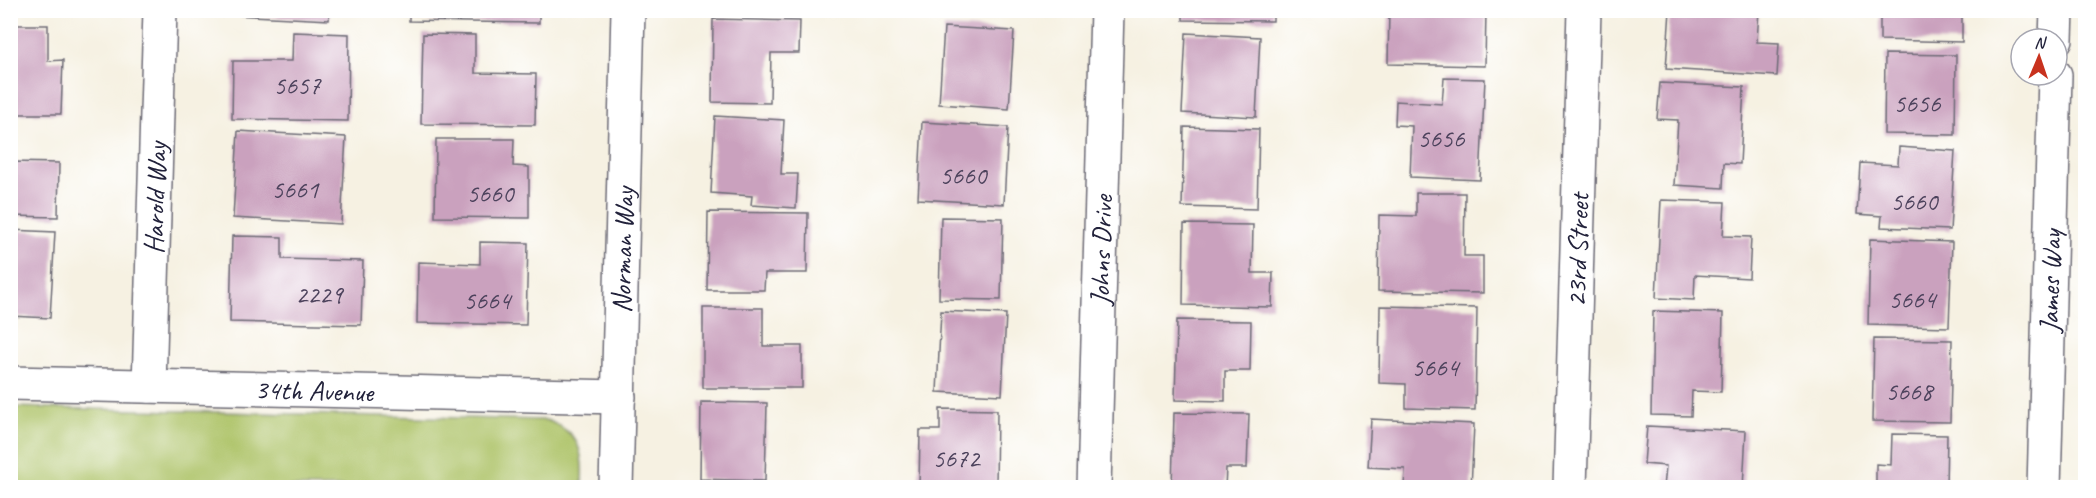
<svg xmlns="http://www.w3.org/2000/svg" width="2096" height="498" font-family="Caveat,sans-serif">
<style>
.green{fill:#adc368;stroke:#687252;stroke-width:1.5}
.building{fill:#caa1be}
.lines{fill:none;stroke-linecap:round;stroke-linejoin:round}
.street-casing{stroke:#6c6a75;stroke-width:36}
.street{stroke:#fff;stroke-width:33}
.labels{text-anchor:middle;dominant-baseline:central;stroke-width:4.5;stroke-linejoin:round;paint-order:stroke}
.number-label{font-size:26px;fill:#4c425c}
.street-label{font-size:28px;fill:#22223b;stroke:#fff}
</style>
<rect width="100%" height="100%" fill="#fff"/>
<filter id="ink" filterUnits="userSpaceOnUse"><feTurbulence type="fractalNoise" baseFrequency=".0167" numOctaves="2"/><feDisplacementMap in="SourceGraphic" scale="12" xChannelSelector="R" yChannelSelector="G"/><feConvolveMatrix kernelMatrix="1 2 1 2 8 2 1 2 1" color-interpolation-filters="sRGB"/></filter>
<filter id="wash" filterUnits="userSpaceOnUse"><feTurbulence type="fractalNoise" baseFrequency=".008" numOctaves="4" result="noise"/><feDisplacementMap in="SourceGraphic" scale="24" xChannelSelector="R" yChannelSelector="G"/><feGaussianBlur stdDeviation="1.35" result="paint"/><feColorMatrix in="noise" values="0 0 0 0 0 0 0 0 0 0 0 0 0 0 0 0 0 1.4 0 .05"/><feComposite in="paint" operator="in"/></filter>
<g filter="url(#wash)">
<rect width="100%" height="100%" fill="#f6f1e2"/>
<!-- green -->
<path class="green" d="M11,407L546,420C582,433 583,452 582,487H11Z"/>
<g id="blocks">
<!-- building -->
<g class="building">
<path d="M234,10H330L329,20L234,15Z"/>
<path d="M409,10H539V23L409,21Z"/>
<path d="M1183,10H1273V21L1183,20Z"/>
<path d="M1389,10H1486L1485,66L1388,64Z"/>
<path d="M1670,10H1759L1757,42L1779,43L1777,76L1666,69Z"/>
<path d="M1880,10H1962V42L1880,40Z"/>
<path d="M713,19L800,21L799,53H771L770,103L712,102Z"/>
<path d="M10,25H48V61L63,60L61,114H10Z"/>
<path d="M944,27L1014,31L1009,109L939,104Z"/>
<path d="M293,32L349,34L348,121L232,119L233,61H292Z"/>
<path d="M1186,33L1260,37L1256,117L1182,113Z"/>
<path d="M423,34L475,35V73L536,74L535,125L421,124Z"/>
<path d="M1885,54L1956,55L1955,135L1884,134Z"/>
<path d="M1444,78L1485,79L1480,180L1410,177L1412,126L1395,125L1396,101L1442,104Z"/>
<path d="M1660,83L1744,87L1740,164L1724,163L1723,188L1674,185L1678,120L1657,119Z"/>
<path d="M715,116L784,120L781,174H798L796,208L751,205L752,196L711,193Z"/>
<path d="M922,122L1008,127L1004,204L918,199Z"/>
<path d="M1184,127L1259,129L1257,209L1182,207Z"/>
<path d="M238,131L346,137L341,224L233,218Z"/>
<path d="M436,139H514L513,166L529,167V218L435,217Z"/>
<path d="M1899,147L1955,151L1950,230L1881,227L1882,216L1857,214L1860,163L1898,165Z"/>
<path d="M10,162L59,163L58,217L10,216Z"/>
<path d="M1416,193H1465L1464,256H1483V293L1378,291L1379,215L1416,216Z"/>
<path d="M1661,200L1725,202L1723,236L1751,237L1749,278L1695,275L1694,300L1656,298Z"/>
<path d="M708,212L808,213L807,273H765L764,290H707Z"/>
<path d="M941,217L1003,218L1001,300L939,299Z"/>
<path d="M1184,224L1253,225L1252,273H1273L1272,307L1183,305Z"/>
<path d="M10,230L55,232L50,318L10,316Z"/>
<path d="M232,236L282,237V259L363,261L361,325L230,322Z"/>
<path d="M1870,239L1952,242L1949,327L1868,325Z"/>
<path d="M480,242L528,243L526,325L417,323L418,262L480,264Z"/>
<path d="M1380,306L1477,308L1475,410L1406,408V384L1379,383Z"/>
<path d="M703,308H763V346H802V388H703Z"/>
<path d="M941,311L1006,314L1002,395L937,392Z"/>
<path d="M1653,311L1723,313L1721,392L1692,391L1691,416L1651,415Z"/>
<path d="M1177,320L1251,321L1250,371H1225V401L1175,400Z"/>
<path d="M1874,339L1952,340L1950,422L1872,421Z"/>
<path d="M701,402L767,403L765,481L700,479Z"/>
<path d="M940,409L997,410L996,488H919L920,430H940Z"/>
<path d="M1174,413L1249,414L1247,468H1226L1225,488H1172Z"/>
<path d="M1371,419L1474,424L1471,488H1404L1405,469L1368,467Z"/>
<path d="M1647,426L1746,431L1743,488H1664L1666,466L1644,464Z"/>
<path d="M1892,434L1947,435L1946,488H1876V464L1891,465Z"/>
</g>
</g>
</g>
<g filter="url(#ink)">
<use href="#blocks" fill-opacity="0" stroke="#6c6a75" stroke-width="1.5"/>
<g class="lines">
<defs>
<g id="street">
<path d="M2056,39L2057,10"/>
<path id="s1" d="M10,383L619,397"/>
<path id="s2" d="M149,386L160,10"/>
<path id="s3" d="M616,488L628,10"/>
<path id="s4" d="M1094,488L1107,10"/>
<path id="s5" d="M1570,488L1584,10"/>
<path id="s6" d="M2044,488L2055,75"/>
</g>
</defs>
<!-- street casing -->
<use href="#street" class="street-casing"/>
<!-- street -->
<use href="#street" class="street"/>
</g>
</g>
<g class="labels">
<!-- number labels -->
<g class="number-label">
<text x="297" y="85">5657</text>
<text x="1917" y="103">5656</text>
<text x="1441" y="138">5656</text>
<text x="963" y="175">5660</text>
<text x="295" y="189">5661</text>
<text x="490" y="193">5660</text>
<text x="1914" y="201">5660</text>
<text x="319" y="294">2229</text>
<text x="1912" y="299">5664</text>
<text x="487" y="300">5664</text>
<text x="1435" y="367">5664</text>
<text x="1909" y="391">5668</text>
<text x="956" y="458">5672</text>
</g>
<!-- street labels -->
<g class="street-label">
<text stroke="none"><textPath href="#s2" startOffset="188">Harold Way</textPath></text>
<text stroke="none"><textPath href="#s3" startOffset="238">Norman Way</textPath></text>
<text stroke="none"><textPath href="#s4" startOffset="238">Johns Drive</textPath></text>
<text stroke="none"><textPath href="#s5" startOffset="238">23rd Street</textPath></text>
<text stroke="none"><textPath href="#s6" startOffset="207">James Way</textPath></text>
<text stroke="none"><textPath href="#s1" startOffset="304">34th Avenue</textPath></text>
</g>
</g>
<!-- margin -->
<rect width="2096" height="498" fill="none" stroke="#fff" stroke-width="36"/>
<!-- north arrow -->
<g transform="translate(2039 57) rotate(2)"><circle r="28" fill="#ffffff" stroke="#a7a7b1" stroke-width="1.5"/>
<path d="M0-4.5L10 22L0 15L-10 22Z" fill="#c8321e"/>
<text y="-9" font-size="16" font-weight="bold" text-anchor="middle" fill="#22223b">N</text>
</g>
</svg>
